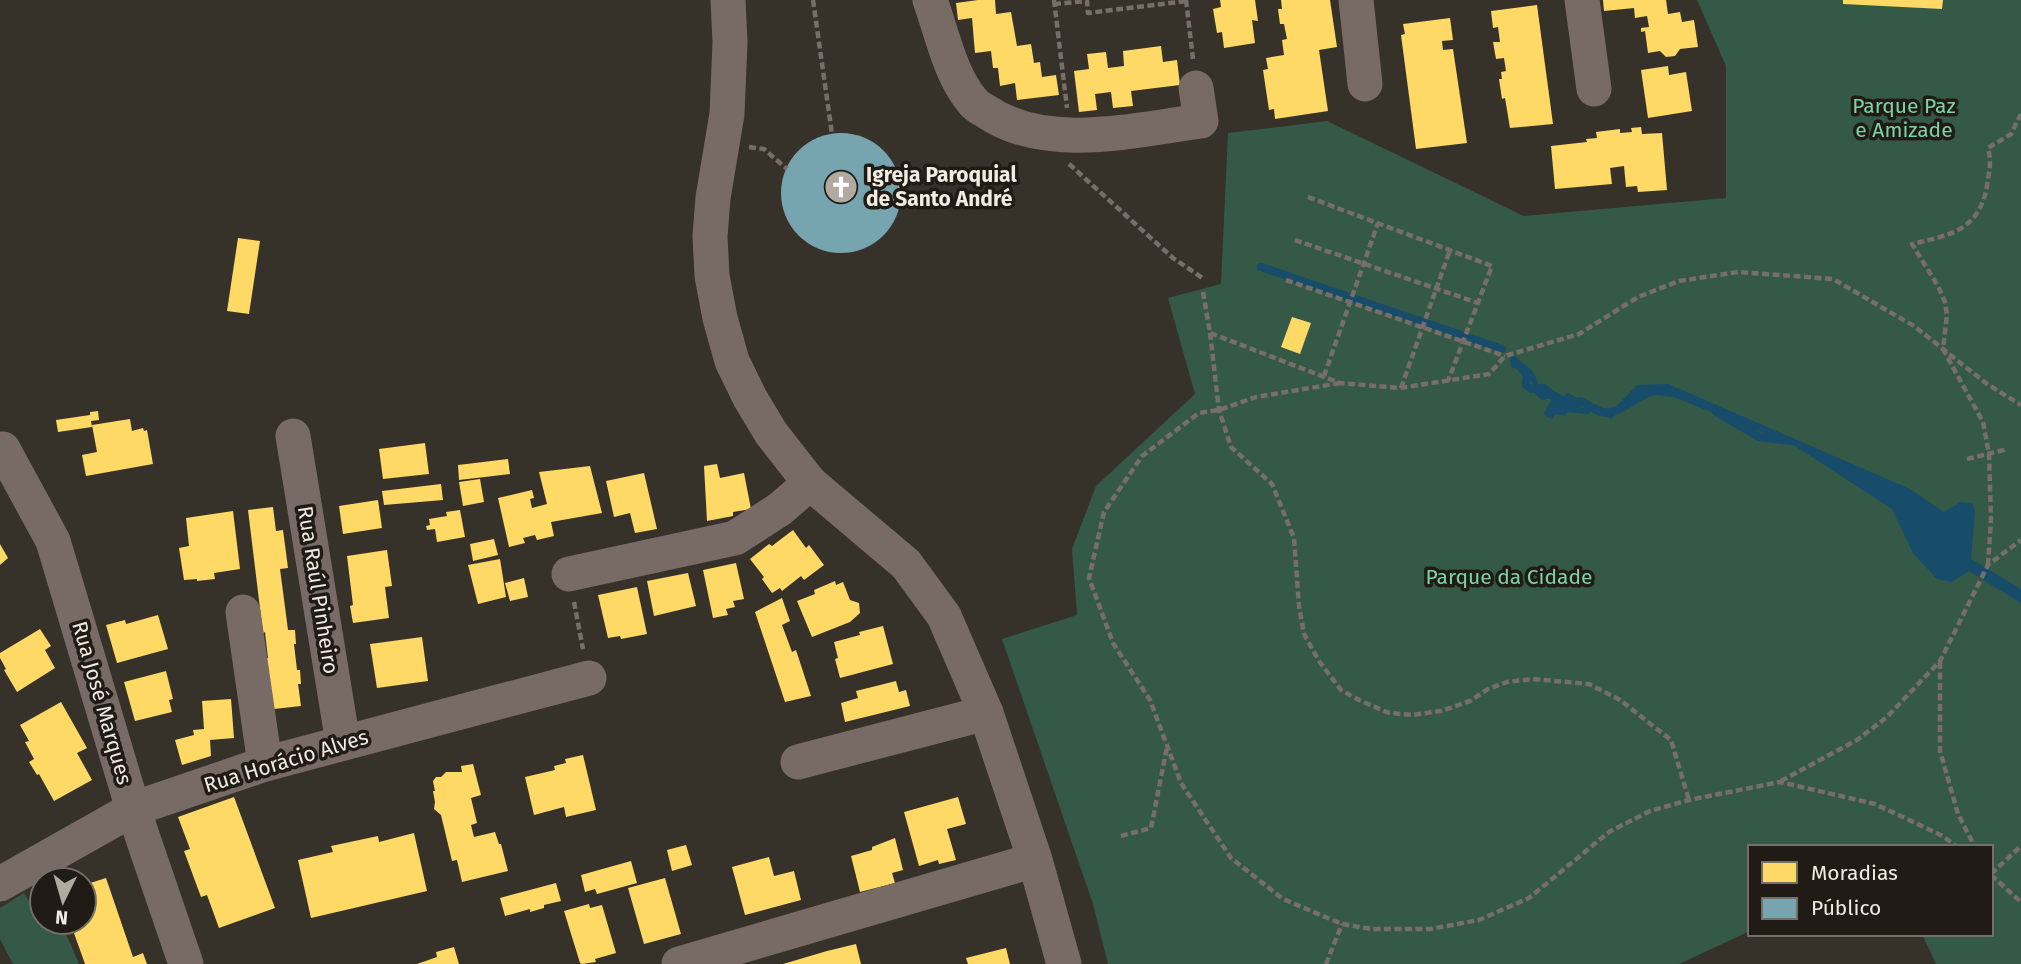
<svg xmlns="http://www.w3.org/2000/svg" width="2021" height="964" font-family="'Fira Sans',sans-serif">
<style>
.green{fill:#345946}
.water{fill:#174c6a}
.homes{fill:#ffd966}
.public{fill:#76a5af}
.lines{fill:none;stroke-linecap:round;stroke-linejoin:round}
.stream{stroke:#174c6a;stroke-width:8}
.path{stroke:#776e69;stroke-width:4.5;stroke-dasharray:7 3.5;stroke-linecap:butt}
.minor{stroke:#786a65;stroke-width:35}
.labels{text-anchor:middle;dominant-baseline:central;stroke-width:7;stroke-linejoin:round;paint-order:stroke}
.park-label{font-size:21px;fill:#79d4a7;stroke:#201c15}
.poi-label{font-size:21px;font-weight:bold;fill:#f1ebe1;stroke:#201c15;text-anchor:start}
.street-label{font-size:21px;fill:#f1ebe1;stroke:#201c15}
</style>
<rect width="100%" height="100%" fill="#373229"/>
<!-- green -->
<g class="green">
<path d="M1697,0H2021V964H1936L1922,934H1991V847H1750V931L1679,964H1108L1093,904L1002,639L1077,615L1072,549L1096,486L1195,394L1168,298L1221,284L1228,133L1327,121L1524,216L1726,198V66Z"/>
<path d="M24,893L37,914L42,915V922H61L79,964H13L0,939V908Z"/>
</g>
<!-- water -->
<path class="water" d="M1516,361C1530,365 1537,374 1539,388L1559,393L1563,396L1568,393L1579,399L1576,407L1587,408L1595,404L1611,412L1637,385L1668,384L1910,489L1944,512L1961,502L1973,504L1975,512L1971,559L2021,589V603L1969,571L1952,582L1937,579L1913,553L1892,509L1795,446L1674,397L1638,393L1611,419L1594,410L1588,414L1567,412L1565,416L1555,414L1552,419L1547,417L1544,413L1552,398L1542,400L1534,393L1533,384L1525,371L1511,367V362Z"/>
<!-- homes -->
<g class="homes">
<path d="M978,0H995L996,14L1011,12L1017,46L1031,44L1034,63L1040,62L1042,77L1056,75L1059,95L1017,100L1015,83L1000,86L998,68H993L991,51L975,53L972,18L958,20L956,3Z"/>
<path d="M1220,0H1255L1258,21L1252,20L1255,43L1224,48L1222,32L1217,33L1213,9L1221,7Z"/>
<path d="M1281,0H1330L1337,47L1319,50L1328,111L1275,119L1274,109L1269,110L1263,70L1268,69L1266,58L1284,55L1282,40L1287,39L1284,24H1280L1278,9H1282Z"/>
<path d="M1603,0H1666L1668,14L1680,12L1682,22L1694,20L1698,47L1680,49L1675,56L1666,57L1660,51L1648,53L1645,31L1641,32V28L1649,27L1647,16L1635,18L1634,8L1604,11Z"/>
<path d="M1843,0H1943L1942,9L1843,4Z"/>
<path d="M1537,5L1553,124L1510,128L1505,98L1502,99L1499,79H1502L1501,72L1506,71L1504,58L1496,59L1493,42H1500L1498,27L1493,28L1491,11Z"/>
<path d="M1450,18L1453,40L1442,41L1443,50L1453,49L1467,143L1416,149L1401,35L1405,34L1403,24Z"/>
<path d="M1161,46L1163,62L1177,60L1180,85L1131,91L1133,106L1113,108L1111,92L1095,94L1097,110L1079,112L1074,71L1089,69L1087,54L1106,52L1108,68L1124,66L1123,51Z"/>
<path d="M1668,66L1669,75L1686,72L1692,111L1648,118L1641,70Z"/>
<path d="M1641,127L1642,134L1662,133L1667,190L1638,192L1637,186L1626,187L1624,166L1610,168L1612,184L1555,189L1551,146L1587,142L1586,139L1597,138L1596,132L1620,129V133L1632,132L1631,128Z"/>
<path d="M238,238L260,241L249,314L227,311Z"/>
<path d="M1292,317L1311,323L1300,354L1281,347Z"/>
<path d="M98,411L99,420L91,421L92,427L58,432L56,420L90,415V412Z"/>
<path d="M130,419L132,431L143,428L144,431L147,430L153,464L86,476L82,455L97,452L92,425Z"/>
<path d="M425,443L429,474L383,479L379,449Z"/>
<path d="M508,459L510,474L459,480L458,465Z"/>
<path d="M717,464L720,478L744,473L751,509L733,512V516L707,521L704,466Z"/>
<path d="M590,466L602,513L551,522L554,536L537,540L535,535L523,538L525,543L509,547L498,498L532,490L534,498L530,499L532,508L547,504L539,472Z"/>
<path d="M644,473L657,529L635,533L630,513L614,517L606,481Z"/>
<path d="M480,479L484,502L463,506L459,482Z"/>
<path d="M441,484L443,500L384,505L382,491Z"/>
<path d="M378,500L382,528L343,534L339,506Z"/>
<path d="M273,507L276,531L283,530L288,568L280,569L288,630H295L296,644H294L297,670H300L301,684H298L301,706L274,709L265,658H268L265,632L263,633L248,510Z"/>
<path d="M460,510L465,537L437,542L435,529L427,530L426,526L430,525L429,519L447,516L446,512Z"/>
<path d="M233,511L240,569L214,573L215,579L197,581V579L184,580L179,548L189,546L186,518Z"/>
<path d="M793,530L806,548L809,545L824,565L804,580L801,576L782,591L780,588L772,593L762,579L764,577L750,559L769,544L772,546Z"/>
<path d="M494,539L498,555L473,561L470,544Z"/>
<path d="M0,544L8,558L0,565Z"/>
<path d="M387,550L392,586L385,587L389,618L353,623L350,606L353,605L347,556Z"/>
<path d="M500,559L506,597L478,604L468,565Z"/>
<path d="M736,563L744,599L733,601L735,607L726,609L728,615L713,618L703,570Z"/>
<path d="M688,573L696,606L654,616L647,581Z"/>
<path d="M524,578L528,597L510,601L505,583Z"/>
<path d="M835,581L836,585L843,582L850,600L859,603L860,613L850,622L812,637L797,601L815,594L814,590Z"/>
<path d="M637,587L647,634L621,639L620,636L608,638L598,595Z"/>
<path d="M782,598L790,621L782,625L792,652L796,650L811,696L785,702L755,612Z"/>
<path d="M158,615L168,649L117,663L106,625L125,620L126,624Z"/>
<path d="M883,626L893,664L840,678L835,659L838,658L834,642L860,635L859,632Z"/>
<path d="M40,629L51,646L45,650L55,668L17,692L4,670L6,669L0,658V653Z"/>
<path d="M422,637L428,681L377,688L370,644Z"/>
<path d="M166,671L173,699L169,700L172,712L135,721L124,682Z"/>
<path d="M896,681L899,692L906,690L910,706L845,722L841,703L858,698L856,691Z"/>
<path d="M231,699L234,738L210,740L211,756L182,765L175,740L194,735L193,730L204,729L202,701Z"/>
<path d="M61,702L87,748L77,753L92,780L54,801L39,774L37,775L29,762L34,759L25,742L29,741L20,725Z"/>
<path d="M583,755L596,810L566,817L564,807L534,815L525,777L555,770L554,766L566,763L565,759Z"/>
<path d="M473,764L481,795L471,798L477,823L471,825L474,837L495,832L499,844H501L508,871L462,882L457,860L452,861L441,815L434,809L435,802L433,791H435L433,781L436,777H441L446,772H462L461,766Z"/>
<path d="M234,797L275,908L219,928L207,895L201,897L184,851L190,849L178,817Z"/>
<path d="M958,797L966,824L947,829L956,860L939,864L938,860L919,866L904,812Z"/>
<path d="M414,833L427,891L311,918L298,860L333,852L331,846L378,836L379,842Z"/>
<path d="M895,838L903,870L892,873L895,883L860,892L851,856L872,850V847Z"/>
<path d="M686,845L692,865L672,871L667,850Z"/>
<path d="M769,857L774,876L794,871L801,900L745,915L732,867Z"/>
<path d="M631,861L637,883L597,894L595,889L585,892L581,875Z"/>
<path d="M106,878L133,957L143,953L147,964H85L70,922H84V885Z"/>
<path d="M665,878L681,934L644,944L628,888Z"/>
<path d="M556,883L561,901L544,905V908L530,912V909L505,916L500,898Z"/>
<path d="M589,904L590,908L602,905L616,953L595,959L596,962L582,964L580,963L564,911Z"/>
<path d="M856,944L861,964H783L827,951Z"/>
<path d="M454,947L459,964H417L437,957L436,952Z"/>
<path d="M1006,948L1010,964H968L966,958Z"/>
</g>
<!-- public -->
<circle class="public" cx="841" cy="193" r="60"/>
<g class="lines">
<!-- stream -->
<g class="stream">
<path d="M1261,267L1502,349"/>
<path d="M1514,360L1527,375L1526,385L1531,389L1544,388L1555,397"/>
<path d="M1566,403L1578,404L1581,401C1587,404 1595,411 1601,412C1622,416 1635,394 1655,391"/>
<path d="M1716,412L1759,437L1790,441"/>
</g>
<!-- path -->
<g class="path">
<path d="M813,0L832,134"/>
<path d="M1054,0L1067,108"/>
<path d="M1186,0L1193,59"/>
<path d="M1054,4L1087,1L1088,13L1187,1"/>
<path d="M749,147L764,149L787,169"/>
<path d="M1069,164L1173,258L1204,279"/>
<path d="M1308,197L1492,266L1448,381"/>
<path d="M1295,240L1478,303"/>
<path d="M1286,280L1505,356"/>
<path d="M1203,292L1210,333L1340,383L1400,388L1489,374L1505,356L1579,334L1638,297L1679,281L1738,272L1833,279L1914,326L1987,384L2021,405"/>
<path d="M1210,333L1219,410L1231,447L1272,484L1294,538L1299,606L1304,634L1319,661L1341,690L1359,700L1389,713L1413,715L1441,711L1470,701L1488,689L1507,682L1533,679L1589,684L1620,700L1671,740L1689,800"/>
<path d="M1324,376L1378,223"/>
<path d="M1340,383L1256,397L1219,410L1199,413L1142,456L1104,512L1089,578L1113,643L1150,700L1181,783L1231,858L1283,899L1342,924L1371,929H1430L1479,920L1529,898L1609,832L1650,811L1689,800L1780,782L1875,804L1943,836L1957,847"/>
<path d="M1401,388L1450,250"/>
<path d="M1967,459L2008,449"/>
<path d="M1988,565L1991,519L1989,454L1983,422L1943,349L1947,315L1945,302L1938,286L1912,244C1951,235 1979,230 1987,186C1989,172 1992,162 1988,148L2011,134L2021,114"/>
<path d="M574,602L583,649"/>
<path d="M1940,662V751L1958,814L1975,847"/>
<path d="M1781,781L1857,740L1887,717L1940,661L1988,565L2021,540"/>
<path d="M1121,836L1151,828L1167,747"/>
<path d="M1991,874L2021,846"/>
<path d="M1991,875L2021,902"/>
<path d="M1326,964L1342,924"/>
</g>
<!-- minor -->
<g class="minor">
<path d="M728,0L730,42L727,114L713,198L710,236L712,276L720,318L732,361L750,398L771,433L810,483L906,564L944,616L986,713L1035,860L1064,964"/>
<path d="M930,0C942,33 950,76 974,103C977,107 983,109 987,112C1046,152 1134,130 1201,121L1196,88"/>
<path d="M1356,0L1365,84"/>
<path d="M1582,0L1594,89"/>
<path d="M293,436L343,743"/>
<path d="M3,449L53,541L133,809L186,964"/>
<path d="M569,574L735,538L780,509L810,483"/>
<path d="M243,612L265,764"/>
<path d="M798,762L986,713"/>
<path d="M0,884L133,809L265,764L589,678"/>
<path d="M679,964L1035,860"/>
</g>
</g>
<!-- icons -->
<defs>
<symbol id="church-disc" viewBox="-11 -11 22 22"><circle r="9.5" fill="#b0aaa1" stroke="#201c15"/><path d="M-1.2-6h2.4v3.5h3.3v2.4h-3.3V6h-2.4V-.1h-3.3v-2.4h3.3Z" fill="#fff"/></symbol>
</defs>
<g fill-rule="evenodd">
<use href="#church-disc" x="822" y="168" width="38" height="38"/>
</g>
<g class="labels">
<!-- park labels -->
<g class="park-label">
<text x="1904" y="106">Parque Paz<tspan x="1904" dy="24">e Amizade</tspan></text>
<text x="1509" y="577">Parque da Cidade</text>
</g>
<!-- poi labels -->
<g class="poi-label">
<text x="866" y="175">Igreja Paroquial<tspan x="866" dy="24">de Santo André</tspan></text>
</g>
<!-- street labels -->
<g class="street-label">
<text transform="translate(318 590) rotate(81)">Rua Raúl Pinheiro</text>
<text transform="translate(102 703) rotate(74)">Rua José Marques</text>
<text transform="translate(286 761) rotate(-17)">Rua Horácio Alves</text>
</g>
</g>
<!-- legend -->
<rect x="1748" y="845" width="245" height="91" fill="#201c15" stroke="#746f67" stroke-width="2"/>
<rect x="1762" y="862" width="35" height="21" fill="#ffd966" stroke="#746f67" stroke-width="2"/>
<text x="1811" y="880" font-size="21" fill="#f1ebe1">Moradias</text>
<rect x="1762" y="898" width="35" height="21" fill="#76a5af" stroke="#746f67" stroke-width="2"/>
<text x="1811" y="915" font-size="21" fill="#f1ebe1">Público</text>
<!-- north arrow -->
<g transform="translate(63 901) rotate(185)"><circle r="33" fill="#201c15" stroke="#746f67" stroke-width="2"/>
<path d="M0-5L12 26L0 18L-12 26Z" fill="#b0aaa1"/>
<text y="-10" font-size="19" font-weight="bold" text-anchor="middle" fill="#f1ebe1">N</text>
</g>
</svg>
